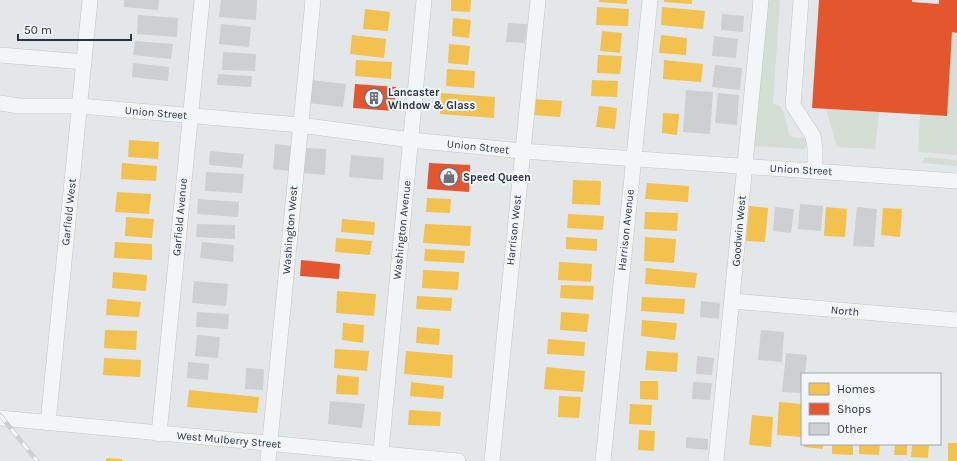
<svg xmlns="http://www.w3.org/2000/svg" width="957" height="461" font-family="Karla,sans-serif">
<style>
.green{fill:#d5ded5}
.homes{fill:#f2c14e}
.shops{fill:#e4572e}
.building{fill:#cdcfd2}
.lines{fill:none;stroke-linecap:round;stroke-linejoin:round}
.minor-casing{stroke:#c2c5c8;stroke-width:16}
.minor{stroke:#f3f5f6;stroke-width:15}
.rail-casing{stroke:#cdced1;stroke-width:4.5}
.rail{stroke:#f2f5f9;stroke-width:3;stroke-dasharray:9;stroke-linecap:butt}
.labels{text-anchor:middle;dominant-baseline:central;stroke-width:4;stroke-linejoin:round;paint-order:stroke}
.poi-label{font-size:11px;font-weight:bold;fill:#283345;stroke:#f2f5f9;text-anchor:start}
.street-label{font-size:11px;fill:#283345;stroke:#f2f5f9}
</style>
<rect width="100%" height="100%" fill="#e4e7ea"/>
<!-- green -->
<g class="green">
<path d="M765,0H780L773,103L780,106L783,111L790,136C795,139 801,136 806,140L805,149L753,146Z"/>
<path d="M952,32L957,33V155L918,152L920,115L947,116Z"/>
<path d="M826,109L879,112L875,149L837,147Z"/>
<path d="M924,157L957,160V166L923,163Z"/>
</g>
<!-- homes -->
<g class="homes">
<path d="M451,0H471L470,12L451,11Z"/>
<path d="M599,0H627V4L599,2Z"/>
<path d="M664,0H692V4L664,2Z"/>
<path d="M597,7L629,9L628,26L596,25Z"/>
<path d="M662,7L705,11L703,29L661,25Z"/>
<path d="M365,9L390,12L388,31L363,29Z"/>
<path d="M453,18L471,20L469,38L452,36Z"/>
<path d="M602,31L622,33L620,53L600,51Z"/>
<path d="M352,35L386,39L384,58L350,54Z"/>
<path d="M661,35L687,38L686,55L659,53Z"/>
<path d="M449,44L470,46L468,65L448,63Z"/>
<path d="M598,55L622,56L620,74L597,73Z"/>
<path d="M356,60L392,62L391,79L355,76Z"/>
<path d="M664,60L703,64L701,82L663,79Z"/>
<path d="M447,69L475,71L474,88L446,86Z"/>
<path d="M592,80L618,81L617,97L591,96Z"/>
<path d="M441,93L495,97L494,118L440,114Z"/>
<path d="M534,99L562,101L560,117L533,115Z"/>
<path d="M599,106L617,108L615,129L596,127Z"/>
<path d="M663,113L679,114L677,135L662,133Z"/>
<path d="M129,140L159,142L158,159L128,157Z"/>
<path d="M122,163L157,166L156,181L121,179Z"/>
<path d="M573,180L601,181L600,205L572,204Z"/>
<path d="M647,183L689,186L688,202L645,199Z"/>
<path d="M117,192L151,194L149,214L115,212Z"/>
<path d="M427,198L451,199L450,213L426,212Z"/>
<path d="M749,206L768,208L765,242L746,241Z"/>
<path d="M826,207L847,209L845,237L824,236Z"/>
<path d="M883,208L902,209L900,237L881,235Z"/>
<path d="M645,212L678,213L677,231L644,229Z"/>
<path d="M568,214L604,216L603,230L567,228Z"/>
<path d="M126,217L154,219L152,238L125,236Z"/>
<path d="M342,219L375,222L374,235L341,232Z"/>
<path d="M425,224L471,226L470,246L423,243Z"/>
<path d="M566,237L597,239V251L566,249Z"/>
<path d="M645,237L676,239L674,263L644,261Z"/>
<path d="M336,238L372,241L370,255L335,252Z"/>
<path d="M115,242L152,244V260L114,258Z"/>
<path d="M425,249L465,251L464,263L424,261Z"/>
<path d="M559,262L592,264L591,282L558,280Z"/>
<path d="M646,268L697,273L695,288L645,284Z"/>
<path d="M423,270L459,272L458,290L422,288Z"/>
<path d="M113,272L147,275L146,291L112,288Z"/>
<path d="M561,285L594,286L593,300L560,298Z"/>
<path d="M337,291L376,294L374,316L336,313Z"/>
<path d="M417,296L452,298L451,311L416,309Z"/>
<path d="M642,297L685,299L684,314L641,311Z"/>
<path d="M107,299L141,302L139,317L106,315Z"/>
<path d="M561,312L589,314L587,332L560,330Z"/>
<path d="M642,320L677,323L675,340L641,336Z"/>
<path d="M343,323L364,325L363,343L342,340Z"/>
<path d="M417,327L440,329L439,345L416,343Z"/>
<path d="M105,330L137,331L136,350L104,348Z"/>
<path d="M548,339L585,342L584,356L547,354Z"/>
<path d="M335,349L369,351L367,371L334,368Z"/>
<path d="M406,351L453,355L452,378L404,374Z"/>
<path d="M647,351L678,353L677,372L645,370Z"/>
<path d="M104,358L141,360L140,377L103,375Z"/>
<path d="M546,367L585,371L583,392L544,389Z"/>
<path d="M337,375L359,377L358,395L336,394Z"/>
<path d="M640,381H658V400L640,399Z"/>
<path d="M411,382L444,386L443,399L410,396Z"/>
<path d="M189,390L259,397L257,413L187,407Z"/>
<path d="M559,396L581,397L579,418L558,417Z"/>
<path d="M779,402L802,404L801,437L777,435Z"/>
<path d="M630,404L652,405L651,425L629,424Z"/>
<path d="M409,410L441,412L440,426L408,425Z"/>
<path d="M752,415L773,417L771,447L749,445Z"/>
<path d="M639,430L655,431L654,451L638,450Z"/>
<rect x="948" y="443" width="9" height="18"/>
<path d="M804,444H823V449L804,447Z"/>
<path d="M832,444H853V455L832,454Z"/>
<path d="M859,444H880L879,455L859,454Z"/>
<path d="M895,444H907V455H894Z"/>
<path d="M912,444H929L928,458L911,457Z"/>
<path d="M106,458L122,459V461H106Z"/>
</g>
<!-- shops -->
<g class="shops">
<path d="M819,0H912V2L939,4V0H957V33L952,32L947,116L812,108Z"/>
<path d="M355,84L396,87L394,111L353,108Z"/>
<path d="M429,163L470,165L469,192L427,189Z"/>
<path d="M301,260L340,264L339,279L300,276Z"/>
</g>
<!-- building -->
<g class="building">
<path d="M124,0H159L158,10L124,7Z"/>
<path d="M221,0H257L256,20L219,17Z"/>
<path d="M722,14L744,16L743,32L721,30Z"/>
<path d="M138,15L178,18L177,37L137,34Z"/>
<path d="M508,23L527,24L525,43L506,42Z"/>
<path d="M221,24L251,27L249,47L219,44Z"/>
<path d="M714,36L738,39L736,58L712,56Z"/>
<path d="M135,41L173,44L171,59L133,55Z"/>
<path d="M223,52L256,54L255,71L222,70Z"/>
<path d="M133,63L169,67L168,81L132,77Z"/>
<path d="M715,65L742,68L740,90L712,87Z"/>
<path d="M218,74L252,76L251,87L217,85Z"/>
<path d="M311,80L346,84L343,107L308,103Z"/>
<path d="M686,90L713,92L710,134L683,132Z"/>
<path d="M718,93L739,95L737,125L715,123Z"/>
<path d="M275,144L292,146L290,171L273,169Z"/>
<path d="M303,148L326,149L325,175L302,173Z"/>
<path d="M210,151L244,154L242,168L209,165Z"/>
<path d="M351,155L384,158L383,180L349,177Z"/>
<path d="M206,172L244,174L242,193L205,191Z"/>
<path d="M198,199L239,202L238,217L197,214Z"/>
<path d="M800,204L823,206L821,231L798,229Z"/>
<path d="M775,207L794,209L791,233L773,231Z"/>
<path d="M857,207L877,209L874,247L853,246Z"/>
<path d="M197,224L235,225V239L196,237Z"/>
<path d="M202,242L234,245L233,262L200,258Z"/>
<path d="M194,281L228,284L226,306L192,303Z"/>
<path d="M701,301L720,303L719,319L700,317Z"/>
<path d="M197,312L229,314L228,329L196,327Z"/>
<path d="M761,330L784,332L782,362L758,360Z"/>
<path d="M197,335L220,337L218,358L195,356Z"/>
<path d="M786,353L807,355L805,374H802V393L782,392Z"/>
<path d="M697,356L714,358L712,375L696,374Z"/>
<path d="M188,362L209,364L208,380L187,378Z"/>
<path d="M246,368L264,369L263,390L245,389Z"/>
<path d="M693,382L712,383L710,400L692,399Z"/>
<path d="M330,401L365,404L362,428L328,424Z"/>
<path d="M686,437L708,439V450L686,448Z"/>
</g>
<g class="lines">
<defs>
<g id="minor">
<path d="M801,0L793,105L813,136L815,148V171"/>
<path d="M0,55L84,62"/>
<path d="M0,103L19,106H80L300,125L411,140L522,151L957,181"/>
<path d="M732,301L957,320"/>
<path d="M0,418L458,461"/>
<path d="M48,423L90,0"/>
<path d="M159,434L202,0"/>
<path d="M268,461L313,0"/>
<path d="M380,461L424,0"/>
<path d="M492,461L538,0"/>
<path d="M603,461L650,0"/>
<path d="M716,461L761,0"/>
</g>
</defs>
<!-- minor casing -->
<use href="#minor" class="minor-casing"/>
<!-- minor -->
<use href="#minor" class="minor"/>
<defs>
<path id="rail" d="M0,415L37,461"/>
</defs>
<!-- rail casing -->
<use href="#rail" class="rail-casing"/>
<!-- rail -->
<use href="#rail" class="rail"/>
</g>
<!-- icons -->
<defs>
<symbol id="building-ring" viewBox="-11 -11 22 22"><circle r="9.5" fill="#f2f5f9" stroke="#6a727f" stroke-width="1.5"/><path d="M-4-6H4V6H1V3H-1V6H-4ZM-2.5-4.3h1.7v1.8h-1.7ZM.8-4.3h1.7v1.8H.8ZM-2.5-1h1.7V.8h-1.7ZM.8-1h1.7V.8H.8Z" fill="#6a727f"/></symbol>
<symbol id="shop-ring" viewBox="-11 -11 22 22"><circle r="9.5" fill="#f2f5f9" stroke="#6a727f" stroke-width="1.5"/><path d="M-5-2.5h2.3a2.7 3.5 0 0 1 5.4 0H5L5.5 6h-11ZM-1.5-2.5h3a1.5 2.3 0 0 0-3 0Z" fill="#6a727f"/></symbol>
</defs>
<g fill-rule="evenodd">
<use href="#building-ring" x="363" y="87" width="22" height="22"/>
<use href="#shop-ring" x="438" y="166" width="22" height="22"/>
</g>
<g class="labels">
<!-- poi labels -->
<g class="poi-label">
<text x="388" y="92">Lancaster<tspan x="388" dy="13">Window &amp; Glass</tspan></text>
<text x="463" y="177">Speed Queen</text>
</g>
<!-- street labels -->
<g class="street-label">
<text transform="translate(156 113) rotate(5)">Union Street</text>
<text transform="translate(478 147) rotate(6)">Union Street</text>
<text transform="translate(801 170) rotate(3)">Union Street</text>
<text transform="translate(69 212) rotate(-84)">Garfield West</text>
<text transform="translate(180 217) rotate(-85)">Garfield Avenue</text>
<text transform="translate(290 230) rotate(-85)">Washington West</text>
<text transform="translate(402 230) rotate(-84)">Washington Avenue</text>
<text transform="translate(514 230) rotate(-84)">Harrison West</text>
<text transform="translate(626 230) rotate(-84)">Harrison Avenue</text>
<text transform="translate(739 231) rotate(-85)">Goodwin West</text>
<text transform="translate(845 311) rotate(5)">North</text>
<text transform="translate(229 440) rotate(5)">West Mulberry Street</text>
</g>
</g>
<!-- legend -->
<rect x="801" y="373" width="140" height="72" fill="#f2f5f9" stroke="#a1a7b1"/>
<rect x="809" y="383" width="20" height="12" fill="#f2c14e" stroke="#a1a7b1"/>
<text x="837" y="393" font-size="12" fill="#283345">Homes</text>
<rect x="809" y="403" width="20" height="12" fill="#e4572e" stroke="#a1a7b1"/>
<text x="837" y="413" font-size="12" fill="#283345">Shops</text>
<rect x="809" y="423" width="20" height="12" fill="#cdcfd2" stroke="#a1a7b1"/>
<text x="837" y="433" font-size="12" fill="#283345">Other</text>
<!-- scale -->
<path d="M18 34v6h113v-6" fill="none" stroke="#283345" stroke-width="2"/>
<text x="24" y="34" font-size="12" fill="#283345" stroke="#f2f5f9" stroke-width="3" paint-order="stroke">50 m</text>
</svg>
